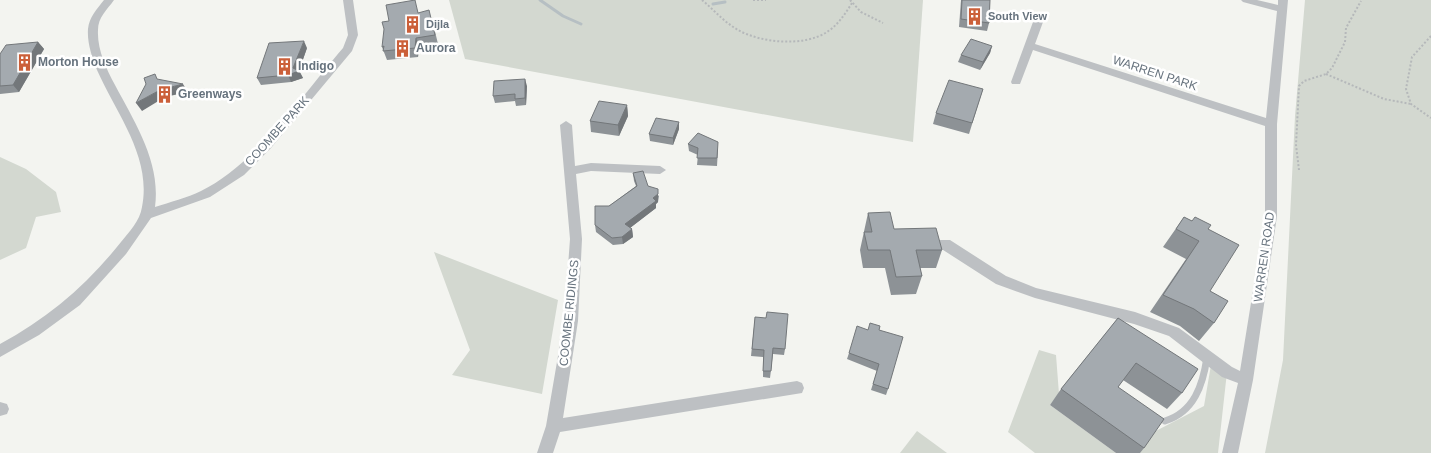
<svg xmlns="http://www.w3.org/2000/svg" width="1431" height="453" font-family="Helvetica,sans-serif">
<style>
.green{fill:#d3d8d0}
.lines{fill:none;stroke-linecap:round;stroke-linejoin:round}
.stream{stroke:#b6bfc3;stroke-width:3}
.path{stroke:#b5b8ba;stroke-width:2;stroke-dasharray:2 2;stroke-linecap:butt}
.service{stroke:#bdc0c3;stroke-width:7}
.minor{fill:#bdc0c3;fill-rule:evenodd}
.wall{fill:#8d9296}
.shaded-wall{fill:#73777a}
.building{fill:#a4aaaf;stroke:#73777a}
.labels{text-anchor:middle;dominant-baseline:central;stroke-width:5;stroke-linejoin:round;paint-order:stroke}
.far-poi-label{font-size:11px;font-weight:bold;fill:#66727d;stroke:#fff;text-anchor:start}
.poi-label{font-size:12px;font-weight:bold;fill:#66727d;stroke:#fff;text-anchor:start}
.street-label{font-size:12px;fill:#66727d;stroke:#fff}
</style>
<rect width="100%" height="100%" fill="#f3f4f0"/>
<!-- green -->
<g class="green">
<path d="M449,0H923L913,142L465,59Z"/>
<path d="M1305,0H1431V453H1265L1283,360L1295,116Z"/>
<path d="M0,157L26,169L56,192L61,212L36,217L26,248L0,260Z"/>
<path d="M434,252L558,300L542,394L452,375L470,350Z"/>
<path d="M1039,350L1056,355L1059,394L1050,405L1116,453H1035L1008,432Z"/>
<path d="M1212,359L1227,372L1218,453H1137L1150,434L1204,406Z"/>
<path d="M917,431L947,453H900Z"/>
</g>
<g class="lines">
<!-- stream -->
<g class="stream">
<path d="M540,0L563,16L581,24"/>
<path d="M713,4L725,2"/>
</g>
<!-- path -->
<g class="path">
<path d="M702,0C714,10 724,22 738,30C761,43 804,47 827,32C838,25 845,14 852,3"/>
<path d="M753,0H766"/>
<path d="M850,0L861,12L883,23"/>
<path d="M1431,36L1412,57L1406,89L1411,104L1431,118"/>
<path d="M1326,74L1384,99L1411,104"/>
<path d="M1299,170L1296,145L1299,86L1304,81L1326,74L1332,68L1345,42L1346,28L1361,1"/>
</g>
<!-- service -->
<path class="service" d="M1165,421C1194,412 1203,385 1207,357"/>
<!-- minor -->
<g class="minor">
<path d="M104,0H114C107,10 98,17 98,30C97,49 106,68 115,85C135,123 161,162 155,207C170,202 187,198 201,191C254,166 305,92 343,48L348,35L343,0H353L358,35L352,51L271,148L244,175L210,197L151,218L126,254L80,305L39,335L0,357V344C48,318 87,285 121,242C129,232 140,221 142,207C152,157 116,113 97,70C92,57 87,43 88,29C89,17 97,9 104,0Z"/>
<path d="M1241,0H1257L1278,5V0H1288L1277,124V216L1253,380L1238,453H1222L1238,383L1222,377L1169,336L1134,324L1035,298L996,284L940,248L939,244L940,240H950L1006,276L1036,288L1135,312L1179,328L1232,367L1240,371L1265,216V126L1033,50L1020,84H1012L1011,82L1033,22L1038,19L1043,22L1035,44L1266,118L1277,11L1243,2Z"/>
<path d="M566,121L572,125L575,166L591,163L660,166L666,170L660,174L591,171L576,174L582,239L578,321L563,418L797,381L802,383L804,388L802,393L560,432L553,453H537L546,426L564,321L570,239L560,125Z"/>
<path d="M0,402L7,404L9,409L7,414L0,416Z"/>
</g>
</g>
<!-- wall -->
<g class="wall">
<path d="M961,0H990L989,23L987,31L959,27Z"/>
<path d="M419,13L432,19L438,44L419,47L418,57L387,60L382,47Z"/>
<path d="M38,42L44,49L19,92L0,94V54Z"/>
<path d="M992,46L990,53L980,70L958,62L961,55Z"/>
<path d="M307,48L299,70L303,78L291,82L261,85L257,78Z"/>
<path d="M527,86L526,105L516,106L515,101L495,103L493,96Z"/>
<path d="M983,89L969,134L933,124L936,113Z"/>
<path d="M627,105L628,116L619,136L591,132L590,121Z"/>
<path d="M679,122V129L673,145L650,141L649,134Z"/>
<path d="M688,144L718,149L717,166L697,165L698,155L689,151Z"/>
<path d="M633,173L659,196L658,202L656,204V208L630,228L632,229L633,237L623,244L613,245L596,232L595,225L609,206L636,186L634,181Z"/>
<path d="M868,213L894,229L942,250L936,268H920L922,276L916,294L891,295L885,268H863L860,250Z"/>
<path d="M1184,217L1208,229L1210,291L1214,323L1199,341L1180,326L1150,312L1186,259L1163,247Z"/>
<path d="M755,317L785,349L784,355L773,354L770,378L763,377V357L751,356Z"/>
<path d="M1118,318L1182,393L1167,409L1123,380L1118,387L1144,448L1140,453H1116L1050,405L1061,389Z"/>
<path d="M868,330H879L888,389L886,395L871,390L877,371L847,359L849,353Z"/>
</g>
<!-- shaded-wall -->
<g class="shaded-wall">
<path d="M416,38L419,47L418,57L415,48Z"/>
<path d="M304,41L307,48L299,71L303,78L291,82L288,75L293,68Z"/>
<path d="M38,42L44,49L19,92L13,85Z"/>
<path d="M992,46L990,53L980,70L983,62Z"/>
<path d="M525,79L527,86L526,105L525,98Z"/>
<path d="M183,84L188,92L165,97L142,111L136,103L160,90Z"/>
<path d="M627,105L628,116L619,136L618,125Z"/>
<path d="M679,122V129L673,145V138Z"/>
<path d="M658,189V202L656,204V208L626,231L625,224L653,198Z"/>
<path d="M632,229L633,237L623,244L622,237Z"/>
</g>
<!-- building -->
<g class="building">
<path d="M415,0L418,13L429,10L435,35L416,38L415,48L383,51L384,46L382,47L384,29L382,22L389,21L386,5Z"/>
<path d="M962,0H990L989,23L961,19Z"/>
<path d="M971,39L992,46L983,62L961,55Z"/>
<path d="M304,41L293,68L299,71L288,75L257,78L269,43Z"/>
<path d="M38,42L13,85L0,86V54L6,45Z"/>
<path d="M155,74L157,79L183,84L160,90L136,103L146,84L144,78Z"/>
<path d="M525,79V98L515,99V94L493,96L494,81Z"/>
<path d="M949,80L983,89L972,123L936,113Z"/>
<path d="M599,101L627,105L618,125L590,121Z"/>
<path d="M656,118L679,122L673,138L649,134Z"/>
<path d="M698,133L718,142L717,158H697L698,148L688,144Z"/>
<path d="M643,171L648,186L658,189V194L653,198L656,201L625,224L632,229L622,237L612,238L595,225V206H609L637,186L633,173Z"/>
<path d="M890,212L894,229L936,228L942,250H916L922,276L896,277L890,250H868L864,232H872L868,213Z"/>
<path d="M1184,217L1192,221L1195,217L1211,225L1208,229L1239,245L1210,291L1228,301L1214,323L1194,309L1163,295L1199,241L1176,229Z"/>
<path d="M767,312L788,314L785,349L773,348L771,371H763L764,350L752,349L755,317L766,318Z"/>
<path d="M1118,318L1198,369L1182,393L1136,363L1118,387L1164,419L1144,448L1061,389Z"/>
<path d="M870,323L880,326L879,330L903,337L888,389L873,384L879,364L849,353L857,326L868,330Z"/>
</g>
<!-- icons -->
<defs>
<symbol id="building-bare" viewBox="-9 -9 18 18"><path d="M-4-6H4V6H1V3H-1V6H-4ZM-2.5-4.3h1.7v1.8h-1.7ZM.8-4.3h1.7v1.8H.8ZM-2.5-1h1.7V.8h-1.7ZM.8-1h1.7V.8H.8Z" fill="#cb5f39" stroke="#fff" stroke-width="2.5" paint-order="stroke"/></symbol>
</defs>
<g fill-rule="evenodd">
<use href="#building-bare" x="962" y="4" width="25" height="25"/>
<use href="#building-bare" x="400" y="12" width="25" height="25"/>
<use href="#building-bare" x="390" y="36" width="25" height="25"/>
<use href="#building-bare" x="12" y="50" width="25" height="25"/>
<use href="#building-bare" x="272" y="54" width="25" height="25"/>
<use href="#building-bare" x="152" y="82" width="25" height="25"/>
</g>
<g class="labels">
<!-- far-poi labels -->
<g class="far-poi-label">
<text x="988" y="16">South View</text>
<text x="426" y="24">Dijla</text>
</g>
<!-- poi labels -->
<g class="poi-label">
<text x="416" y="48">Aurora</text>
<text x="38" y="62">Morton House</text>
<text x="298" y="66">Indigo</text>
<text x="178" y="94">Greenways</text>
</g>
<!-- street labels -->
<g class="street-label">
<text transform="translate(1155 73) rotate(18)">WARREN PARK</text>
<text transform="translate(277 131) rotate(-48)">COOMBE PARK</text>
<text transform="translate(1264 257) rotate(-82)">WARREN ROAD</text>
<text transform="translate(569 313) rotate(-84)">COOMBE RIDINGS</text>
</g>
</g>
</svg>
